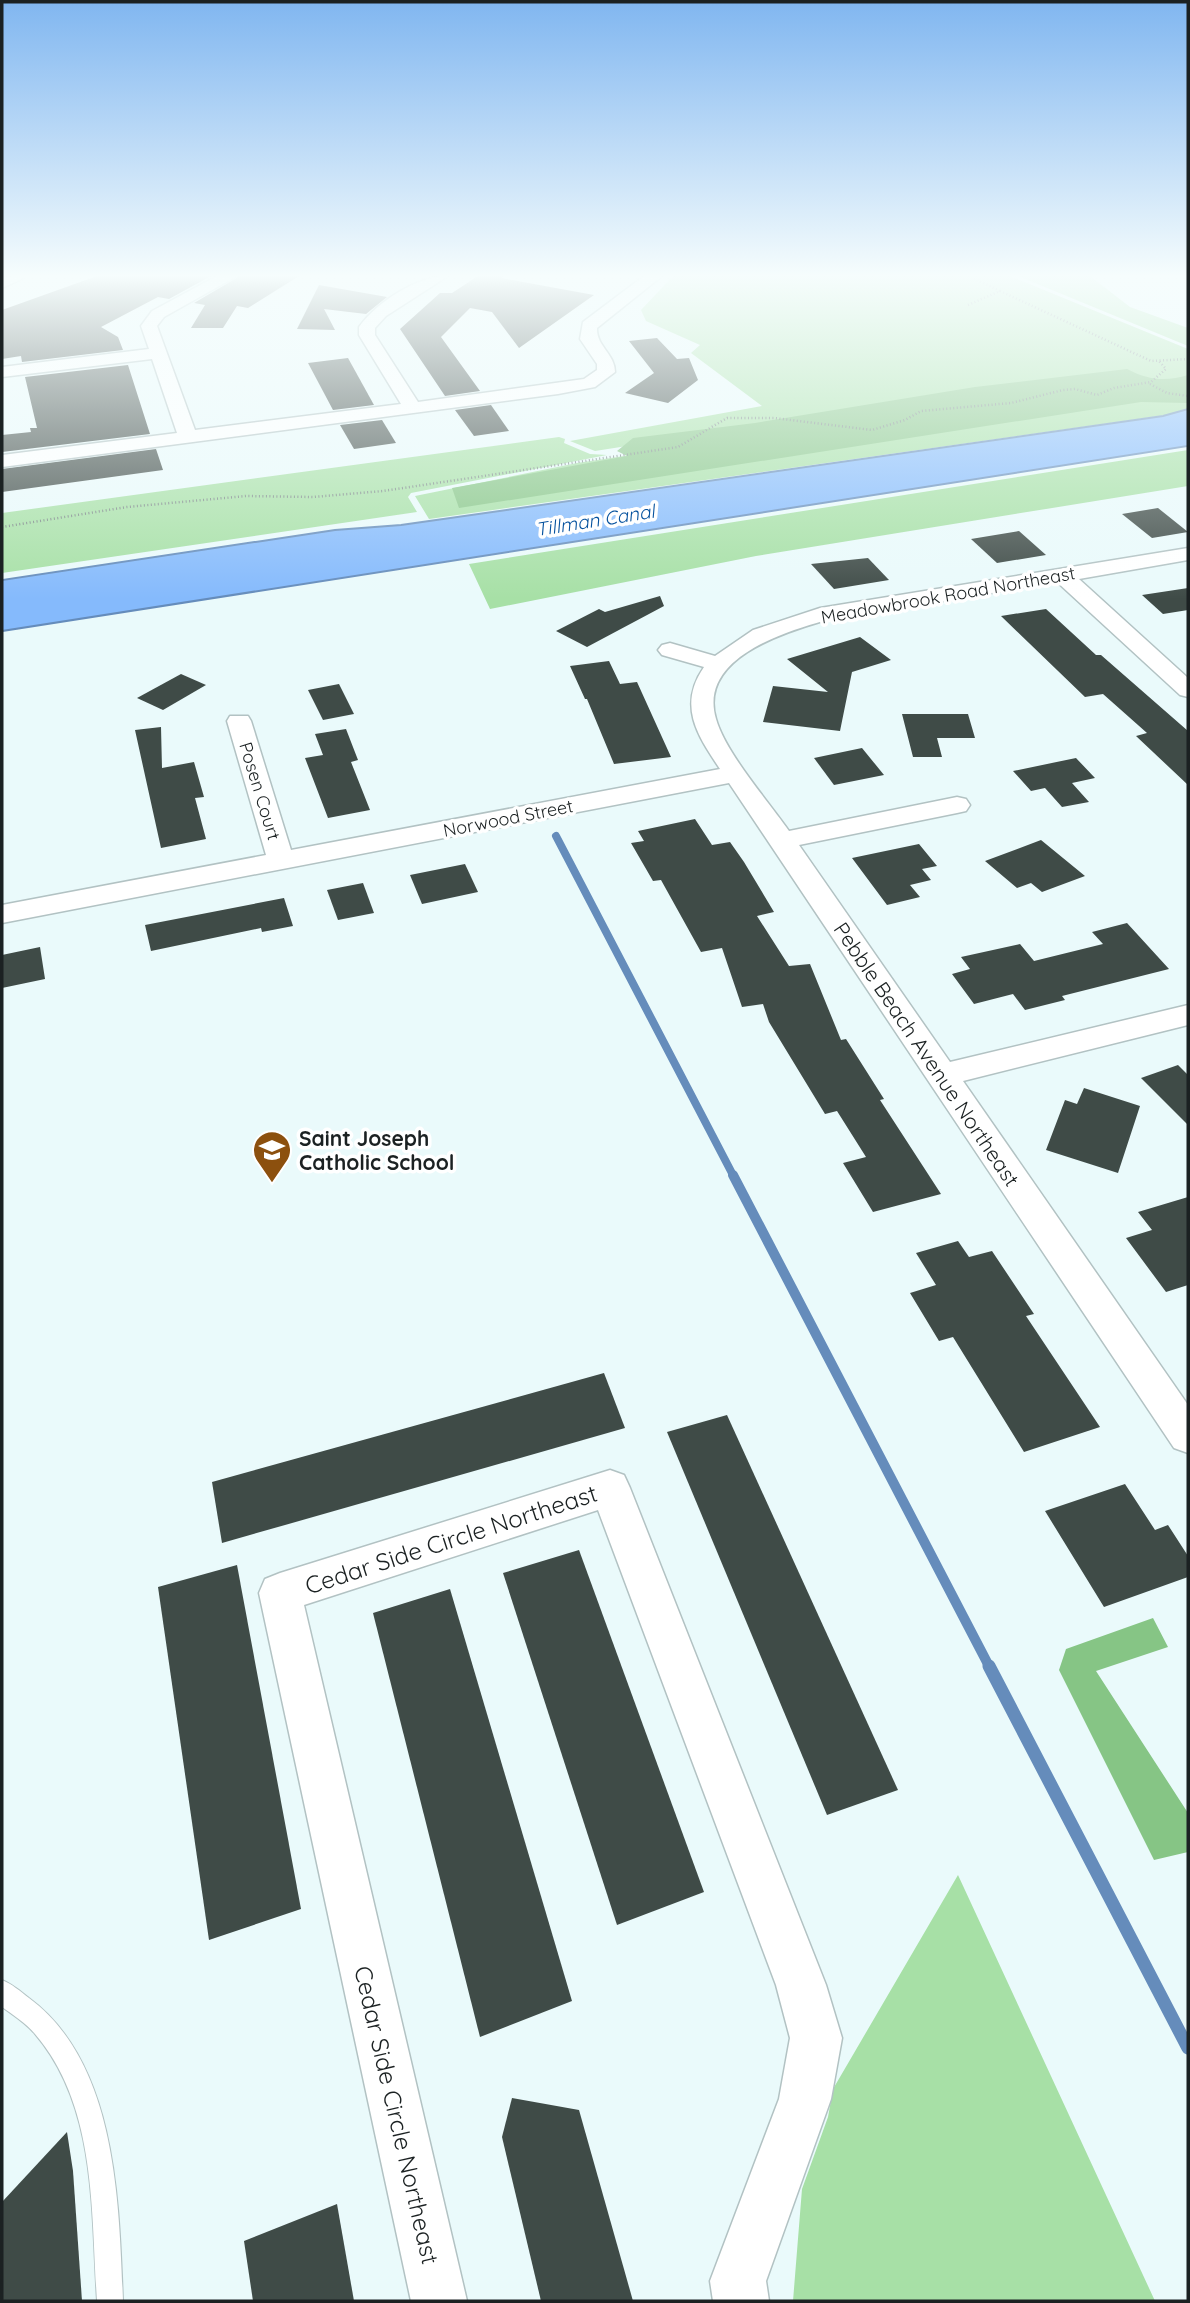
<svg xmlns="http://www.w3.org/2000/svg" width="1190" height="2303" font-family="Quicksand,sans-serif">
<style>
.green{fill:#a7e0a6}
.forest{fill:#86c585}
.water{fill:#85bafc;stroke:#658cbb;stroke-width:2}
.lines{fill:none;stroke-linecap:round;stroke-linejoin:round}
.stream-far2{stroke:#658cbb;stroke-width:8}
.stream-far1{stroke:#658cbb;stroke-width:10}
.stream{stroke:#658cbb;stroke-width:13}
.building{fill:#3f4b47}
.lane-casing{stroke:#b2c2c3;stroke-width:2}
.street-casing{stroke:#b2c2c3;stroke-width:3}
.path{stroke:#798384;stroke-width:2.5;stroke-dasharray:1 2.5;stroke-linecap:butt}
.lane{fill:#fff;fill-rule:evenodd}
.street{fill:#fff;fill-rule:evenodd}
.labels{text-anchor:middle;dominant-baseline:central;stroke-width:7;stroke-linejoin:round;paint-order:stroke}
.far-street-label{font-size:18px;fill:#1b2122;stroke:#fff}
.far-water-label{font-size:19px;font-style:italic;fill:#06529e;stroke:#fff}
.street-label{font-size:21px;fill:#1b2122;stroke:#fff}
.poi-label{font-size:21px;font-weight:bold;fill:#1b2122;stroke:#fff;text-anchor:start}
.near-street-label{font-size:24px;fill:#1b2122;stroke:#fff}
</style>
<rect width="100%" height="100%" fill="#eafafb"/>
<!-- green -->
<g class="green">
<path d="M673,276H1010L1188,349V412L429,519L415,496L577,463L651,452L627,446L595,451L570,441L762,406L691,353L700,345L646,321L641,310Z"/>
<path d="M1018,276H1090L1130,307L1188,328V346Z"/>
<path d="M559,437L565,439L564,443L590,454L607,455L411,493L408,497L417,512L2,573V513Z"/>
<path d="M1188,450V486L756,556L490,609L469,564Z"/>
<path d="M958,1875L1155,2301H793L802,2189L828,2117L833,2089Z"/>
</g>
<!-- forest -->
<g class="forest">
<path d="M1127,369C1148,380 1166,382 1188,375V403L1141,402L459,508L452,488L627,456L617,451L633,438L755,423L975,387Z"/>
<path d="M1153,1618L1168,1647L1096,1671L1188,1813V1852L1154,1860L1059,1670L1066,1649Z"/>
</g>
<!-- water -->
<path class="water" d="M1188,409V446L2,631V580L335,530L401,525L1163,416Z"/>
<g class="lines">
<!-- stream-far2 -->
<path class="stream-far2" d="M556,836L734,1177"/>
<!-- stream-far1 -->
<path class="stream-far1" d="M733,1175L990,1668"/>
<!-- stream -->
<path class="stream" d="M989,1666L1188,2048"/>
</g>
<!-- building -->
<g class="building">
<path d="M97,276H211L169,299L158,297L101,327L118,337L123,350L22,362L21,356L2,359V310Z"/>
<path d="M240,276H299L248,308L237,306L223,328H191L205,305L194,303Z"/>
<path d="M478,276H503L501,278L594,295L519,348L492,312L470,308L441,337L480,391L445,396L400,329L440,293H452Z"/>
<path d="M319,285L387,297L366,314L324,309L335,330L297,329Z"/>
<path d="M657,338L677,359L689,358L698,380L668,403L625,393L654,373L629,341Z"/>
<path d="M348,358L374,405L333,410L308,363Z"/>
<path d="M128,365L150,434L2,452V435L31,432L30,428H37L25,377Z"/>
<path d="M491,405L509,431L474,436L455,410Z"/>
<path d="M382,420L396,443L354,449L340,425Z"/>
<path d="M156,449L163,470L2,492V469Z"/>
<path d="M1158,508L1188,532L1152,538L1122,514Z"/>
<path d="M1019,531L1046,555L997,563L971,539Z"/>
<path d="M868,558L889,580L834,589L811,564Z"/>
<path d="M1188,588V610L1163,614L1142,595Z"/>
<path d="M660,596L664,606L587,647L556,631L599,609L605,612Z"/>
<path d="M1046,609L1096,655H1101L1188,731V785L1136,736L1147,733L1103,694L1085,697L1001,616Z"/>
<path d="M860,637L891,660L852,672L840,731L763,722L773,686L828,692L787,659Z"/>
<path d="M609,661L620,684L637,682L671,757L614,764L587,699H585L570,666Z"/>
<path d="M181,674L206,685L163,710L137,698Z"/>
<path d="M339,684L354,714L323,720L308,690Z"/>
<path d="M902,714H968L975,738H937L942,757H913Z"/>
<path d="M161,727L162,768L194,762L204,797L195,798L206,839L161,848L135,730Z"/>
<path d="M346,729L358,760L351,762L370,810L328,818L305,758L323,755L315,734Z"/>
<path d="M862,748L884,775L834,785L814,758Z"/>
<path d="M1076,758L1095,778L1072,783L1089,802L1062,807L1045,788L1031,791L1013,771Z"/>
<path d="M695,819L712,845L730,842L744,862L774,912L757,916L789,966L810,964L841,1040L846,1039L884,1099L880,1100L941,1194L873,1212L843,1163L866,1157L837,1111L825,1114L769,1022L763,1004L742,1007L722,948L701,952L661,880L653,881L631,843L644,841L638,831Z"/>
<path d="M1041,840L1085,876L1042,892L1031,883L1017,888L985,861Z"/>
<path d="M919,844L937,866L922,869L931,880L910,885L920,897L887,905L852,858Z"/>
<path d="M465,864L478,892L422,904L410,875Z"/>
<path d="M363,883L374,913L338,920L327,890Z"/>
<path d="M284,898L293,926L262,932L261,928L151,951L145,925Z"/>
<path d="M1127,923L1169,969L1062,996L1065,1000L1025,1010L1013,994L974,1004L952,974L970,969L961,957L1020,944L1034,961L1103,944L1092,932Z"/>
<path d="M40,947L45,979L2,988V955Z"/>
<path d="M1178,1065L1188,1075V1125L1141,1078Z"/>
<path d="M1084,1088L1140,1106L1118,1173L1046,1150L1065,1100L1077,1104Z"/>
<path d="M1188,1197V1285L1166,1292L1126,1238L1152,1230L1138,1212Z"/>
<path d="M958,1241L969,1257L992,1251L1034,1314L1026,1316L1100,1427L1024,1452L953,1337L939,1341L910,1293L936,1285L916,1253Z"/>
<path d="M604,1373L625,1428L222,1543L212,1482Z"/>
<path d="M727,1415L898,1790L827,1815L667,1432Z"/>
<path d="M1125,1484L1155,1530L1168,1525L1188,1556V1577L1104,1607L1045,1511Z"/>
<path d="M579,1550L704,1892L617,1925L503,1573Z"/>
<path d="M237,1565L301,1909L209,1940L158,1587Z"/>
<path d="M450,1589L572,2001L480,2037L373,1613Z"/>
<path d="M512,2098L579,2110L633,2301H541L502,2137Z"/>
<path d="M67,2132L73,2171L82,2301H2V2202Z"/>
<path d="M337,2204L354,2301H253L244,2241Z"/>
</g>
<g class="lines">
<defs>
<path id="lane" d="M2,1980C12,1984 20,1991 29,1998C117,2063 119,2202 123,2301H97C91,2212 97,2106 35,2034C26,2023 13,2015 2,2007Z"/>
<g id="street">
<path d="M25,276L22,279L2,288V277Z"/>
<path d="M217,276H237L164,317L157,326L195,430L401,404L359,335V327C377,302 417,276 448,276L386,316L375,328V335L418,402L584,379L597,370V364L580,339L583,322L644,276H662L597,328C596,346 615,354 615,372L595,387L558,394L2,467V455L177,433L152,359L2,377V367L149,349L141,326L152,311Z"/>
<path d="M1188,548V560L1079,579L1188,678V697L1180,695L1057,582L823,621C782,633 698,659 716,719C725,752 768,801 789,831L957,797L966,799L970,805L966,811L957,813L799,845L950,1062L1188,1005V1025L963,1081L1188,1405V1453L1174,1448L729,783L2,923V905L266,855L227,721L230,716H248L251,721L291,850L720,769C698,736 677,706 704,667L662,655L658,650L662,645L670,643L715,656L753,630L820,608Z"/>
<path d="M610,1470L624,1475L630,1488L826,1985L842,2038L831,2099L766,2281L769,2301H713L710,2281L779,2099L790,2038L776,1985L598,1510L304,1605L467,2301H411L259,1593L265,1579L280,1573Z"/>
</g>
</defs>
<!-- lane casing -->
<use href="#lane" class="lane-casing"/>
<!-- street casing -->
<use href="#street" class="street-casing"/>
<!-- path -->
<g class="path">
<path d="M1000,291L1151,361L1188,359"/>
<path d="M968,305L1000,291L969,276"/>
<path d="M1150,384L1167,393L1188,396"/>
<path d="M2,527L127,507L246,496L313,497L383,491L678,447L727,418H774L872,430L905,420L921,411L1011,403L1063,390L1075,389L1097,395L1114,388L1151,382L1166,369L1159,361"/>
</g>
<!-- lane -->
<use href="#lane" class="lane"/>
<!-- street -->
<use href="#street" class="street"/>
</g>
<!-- sky -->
<linearGradient id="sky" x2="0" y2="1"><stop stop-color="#80b6f0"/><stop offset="0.46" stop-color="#f6fdfd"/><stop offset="1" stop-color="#f6fdfd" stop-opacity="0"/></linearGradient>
<rect width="1190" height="599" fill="url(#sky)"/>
<!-- icons -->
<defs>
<symbol id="school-pin" viewBox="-11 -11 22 30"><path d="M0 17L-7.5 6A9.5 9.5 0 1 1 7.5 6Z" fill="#8c500e" stroke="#fff"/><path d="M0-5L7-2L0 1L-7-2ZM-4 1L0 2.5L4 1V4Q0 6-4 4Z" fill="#fff"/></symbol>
</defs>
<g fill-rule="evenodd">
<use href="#school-pin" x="250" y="1128" width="44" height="60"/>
</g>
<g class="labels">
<!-- far-street labels -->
<g class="far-street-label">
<text transform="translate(948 595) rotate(-10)">Meadowbrook Road Northeast</text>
<text transform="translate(260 791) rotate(73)">Posen Court</text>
<text transform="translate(508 818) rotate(-11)">Norwood Street</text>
</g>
<!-- far-water labels -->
<g class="far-water-label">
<text transform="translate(595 520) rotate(-9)">Tillman Canal</text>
</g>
<!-- street labels -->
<g class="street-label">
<text transform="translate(927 1054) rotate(56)">Pebble Beach Avenue Northeast</text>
</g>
<!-- poi labels -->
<g class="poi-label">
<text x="299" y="1138">Saint Joseph<tspan x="299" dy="24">Catholic School</tspan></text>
</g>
<!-- near-street labels -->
<g class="near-street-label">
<text transform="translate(451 1539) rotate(-18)">Cedar Side Circle Northeast</text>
<text transform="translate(397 2115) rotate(77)">Cedar Side Circle Northeast</text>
</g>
</g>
<!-- border -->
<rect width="1190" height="2303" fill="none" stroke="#1b2122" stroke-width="7"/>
</svg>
